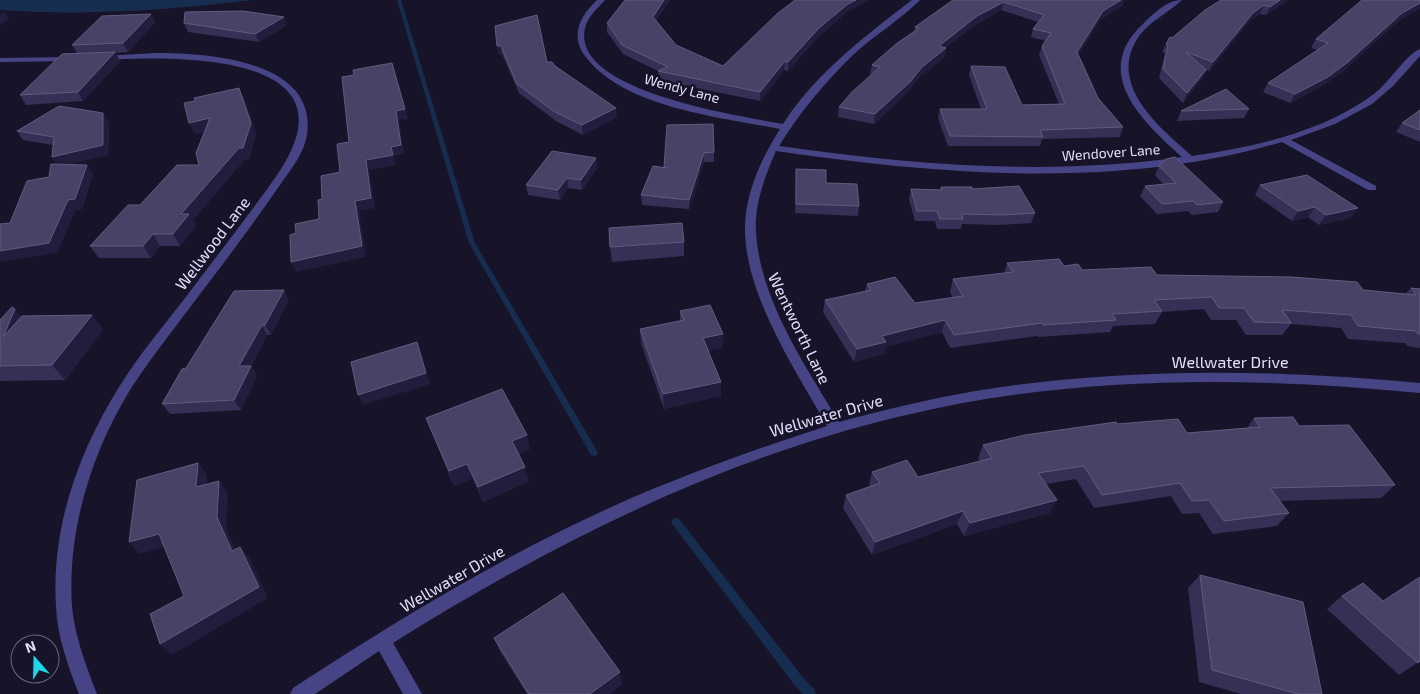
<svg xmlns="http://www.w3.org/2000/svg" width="1420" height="694" font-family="'Exo 2',sans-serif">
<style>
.water{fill:#172d50}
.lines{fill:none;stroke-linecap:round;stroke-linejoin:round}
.stream{fill:#172d50;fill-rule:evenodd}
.minor{fill:#464484;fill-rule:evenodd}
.wall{fill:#362f56}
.shaded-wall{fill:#221c3d}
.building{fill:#494267;stroke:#615b7f}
.labels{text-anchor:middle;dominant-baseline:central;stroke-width:5;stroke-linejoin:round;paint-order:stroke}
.far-street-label{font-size:14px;fill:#e3e0fc;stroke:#17142a}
.street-label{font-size:16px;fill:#e3e0fc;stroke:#17142a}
</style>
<rect width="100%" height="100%" fill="#17142a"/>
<!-- water -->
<path class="water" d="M0,0H253C173,10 80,16 0,10Z"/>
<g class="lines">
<!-- stream -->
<g class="stream">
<path d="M397,0H401L475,243L597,451L598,453L597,455L594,456L591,455L469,243Z"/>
<path d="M676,518L679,519L804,679L815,690L816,694H803L796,687L673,525L671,522L673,519Z"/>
</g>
<!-- minor -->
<g class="minor">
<path d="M597,0H605C597,9 588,16 585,28C570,92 743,116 783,124C815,74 865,36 912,0H920C900,20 875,35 854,54C825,82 800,112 779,146C913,165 1048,176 1182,157C1143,122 1090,73 1143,24C1153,14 1167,0 1182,0C1167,14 1146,23 1136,41C1109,87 1161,129 1192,156C1253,147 1320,133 1371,96C1387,86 1406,54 1420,49V56L1393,86L1372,104L1335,124L1291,140L1376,186V190H1368L1282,142C1119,190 942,175 776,151C765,176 754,205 756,232C760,300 805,365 839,422C884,410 929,399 975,391C1123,367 1272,369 1420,383V393C1248,376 1071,375 902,416C720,459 551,544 393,643L422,694H403L379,651L315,694H290L293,688C397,620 504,555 618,504C686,474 756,449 827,426C795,369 747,298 745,232C744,195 761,159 780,129C720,117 624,108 585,56C570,35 580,16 597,0Z"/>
<path d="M156,53C207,53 318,60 307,135C304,153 292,168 282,182C252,226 220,268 188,310C168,337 147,363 130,390C91,454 67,531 72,607C75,637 86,666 97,694H79C68,666 57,636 56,606C51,527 79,450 121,384C139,355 161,329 182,302C213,261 245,220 275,178C365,51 176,56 102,60L98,58L102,56Z"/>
<path d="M75,57V61H72L0,62V58Z"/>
</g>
</g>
<!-- wall -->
<g class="wall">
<path d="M625,0H670L656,21L676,45L723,66L847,12L818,37L788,71L784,70L760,101L658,80V71L623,54L607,32V23Z"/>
<path d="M953,0L1123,2L1122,6L1100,20L1078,55L1098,98L1123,127L1120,137L1042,139L1040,146H948L938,118L940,109H981L969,75L971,66L1022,105L1059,104L1039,55L1042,46L1046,41L1031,37L1033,29L1038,22L1001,10L975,25L945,48V57L920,76L909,91L874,124L838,117L839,107L872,74H870L872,65L914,32L915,27Z"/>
<path d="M1221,0H1288L1266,15L1260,14L1249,21L1209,71L1206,70L1202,79L1183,103L1159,78L1165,53L1162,52L1166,44Z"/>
<path d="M1420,0V8L1397,22L1343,71L1322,86L1290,103L1263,92L1268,83L1318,50L1311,48L1316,39Z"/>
<path d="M151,14L155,22L128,52L115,53L120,61L83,101L26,105L20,95L77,53L72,45Z"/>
<path d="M184,23L287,25L259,42L188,32Z"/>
<path d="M497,46L547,62L555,66L617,117L583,135L556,121L519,93L502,54L499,55Z"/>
<path d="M244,98L256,134L249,159L244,160L193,220L196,226L180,246H160L151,258H99L90,246L140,205L199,165L205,131L195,134Z"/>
<path d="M1249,109L1244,118L1177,121L1181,111Z"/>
<path d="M1420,110V142L1396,132L1402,123Z"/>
<path d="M109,122L108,155L67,164L93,174L82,209L75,210L57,253L10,223L49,177L57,164L52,157L53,145L23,140L17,131Z"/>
<path d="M667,125L714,152V162H704L689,209L642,205L641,195L665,168Z"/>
<path d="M596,158L597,168L582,190L568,188L560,200L528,195L526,185Z"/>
<path d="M1159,166L1223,202L1218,212L1192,215L1188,211L1157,214L1140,196L1145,186L1163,184L1155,175Z"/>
<path d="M796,169L826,183L859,206L858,216L795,213Z"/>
<path d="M1260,185L1351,218L1319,225L1308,217L1292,221L1255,195Z"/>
<path d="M941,187L972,189L1035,213L1031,223L999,225L962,224L961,229H937L935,221H915L909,199L911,189L940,190Z"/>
<path d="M684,242V256L612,262L610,247Z"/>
<path d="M1007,263L1064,266L1082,270L1363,290L1405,294L1411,288L1420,289V348L1407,346L1405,343L1348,339L1341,328L1291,324L1282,335H1246L1236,320H1211L1204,309L1162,312L1155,324L1113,326L1110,332L1038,337L1037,336L950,348L942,332L885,347L884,354L854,362L823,312L825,300L865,291L867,284L915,303L953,298L950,292L953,279L1004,273Z"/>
<path d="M289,300L271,335H267L251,366L257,376L241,410L170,414L162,404L186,368Z"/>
<path d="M680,311L723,334L722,348L708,351L721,382V396L664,409L641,343L640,329L680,321Z"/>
<path d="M21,317L103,329L65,380L0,381V320Z"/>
<path d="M426,418L530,449L519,454L529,481L483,502L473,478L454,486Z"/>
<path d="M1254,418L1299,426L1395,485L1381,498L1280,501L1289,513L1277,526L1213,534L1199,513L1182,514L1171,496L1094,508L1076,479L1046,484L1050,513L964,536L957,524L872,555L843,508L846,495L870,486L869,485L872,472L918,477L980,461L978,458L983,445L1117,424L1187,433L1247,428Z"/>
<path d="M1200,575L1322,694H1241L1199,682L1188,588Z"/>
<path d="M1342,596L1420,661L1399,675L1327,609Z"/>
<path d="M494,638L622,684L609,694H527L500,651Z"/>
</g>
<!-- shaded-wall -->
<g class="shaded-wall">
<path d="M664,0H670L653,26V17Z"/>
<path d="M856,0H870L847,12L818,37L788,71V62L819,28L848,4Z"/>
<path d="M1120,0H1126L1123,2L1122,6L1100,20L1074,61L1077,52L1103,11Z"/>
<path d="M1280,0H1288L1266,15L1270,7Z"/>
<path d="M1004,2L1001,10L975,25L937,54L939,46L977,16Z"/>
<path d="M1420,3V8L1397,22L1343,71L1322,86L1290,103L1295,94L1402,13Z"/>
<path d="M1264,5L1260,14L1249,21L1209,71L1213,62L1253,13Z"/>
<path d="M4,11L9,19L0,25V14Z"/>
<path d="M151,14L155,22L128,52L123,43Z"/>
<path d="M284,17L287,25L259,42L255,34Z"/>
<path d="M497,46H501L502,54L499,55Z"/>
<path d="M946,48L945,57L920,76L909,91L874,124L875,114L922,67Z"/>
<path d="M115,52L120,61L83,101L78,92Z"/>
<path d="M785,61L784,70L760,101V92Z"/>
<path d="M392,63L408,119L399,120L404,154L394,156L396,165L369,170L375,208L359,211L366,257L296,272L291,262L355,201L366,160L391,147L396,111Z"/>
<path d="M1206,70L1202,79L1183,103L1187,93Z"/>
<path d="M239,88L244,98L256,134L249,159L244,160L193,220L196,226L180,246L173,234L181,214Z"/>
<path d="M616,108L617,117L583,135L582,125Z"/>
<path d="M103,113L109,122L108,155L58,167L52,157Z"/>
<path d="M210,118L215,129L195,134L189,123Z"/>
<path d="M704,153V162L689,209V200Z"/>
<path d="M596,158L597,168L582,190L581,180Z"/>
<path d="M87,165L93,174L82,209L75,210L57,253L0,262V251L68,200Z"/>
<path d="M567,178L568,188L560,200L558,190Z"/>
<path d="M1315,207L1308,217L1292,221L1298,211Z"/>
<path d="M1358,208L1351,218L1319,225L1326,215Z"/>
<path d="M153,234L160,246L151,258L143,246Z"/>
<path d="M284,290L289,300L271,335L265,325Z"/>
<path d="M15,309L27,324L3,337Z"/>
<path d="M92,315L103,329L65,380L52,365Z"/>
<path d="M945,320L942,332L885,347L884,354L854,362L857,349L882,336Z"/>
<path d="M262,325L267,335L245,376L239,366Z"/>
<path d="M723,334L722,348L703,352V338Z"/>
<path d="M417,342L430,384L363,405L358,395Z"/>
<path d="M251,366L257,376L241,410L234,400Z"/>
<path d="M721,382V396L664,409L663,394Z"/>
<path d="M527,435L530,449L516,455L512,441Z"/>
<path d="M198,463L207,475L206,499L196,487Z"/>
<path d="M467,464L473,478L454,486L449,471Z"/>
<path d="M525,467L529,481L483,502L478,487Z"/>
<path d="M219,481L228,493L226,529L242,563L232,551L217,517Z"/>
<path d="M1057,500L1050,513L964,536L970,523Z"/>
<path d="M963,511L957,524L872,555L875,542Z"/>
<path d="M159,534L170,545L140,554L129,542Z"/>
<path d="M240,547L250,559L268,598L172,655L160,644Z"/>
<path d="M620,672L622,684L609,694H590Z"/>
</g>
<!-- building -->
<g class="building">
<path d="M625,0H664L653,17L676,45L723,66L778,13L795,0H856L848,4L819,28L788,62L785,61L760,92L658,71L668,67L622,45L607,23Z"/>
<path d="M953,0H1121L1103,11L1077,52L1098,98L1123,127L1040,130L1043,137L950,136L940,109H987L971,66L1005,67L1022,105L1065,104L1042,46L1051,33L1033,29L1044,15L1004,2L977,16L939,46L946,48L922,67L910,82L875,114L839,107L852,92L880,67L872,65L896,44L919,28L915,27Z"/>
<path d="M1221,0H1280L1270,7L1264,5L1253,13L1213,62L1186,52L1206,70L1187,93L1163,69L1168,45L1166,44L1170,37L1172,38L1205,10Z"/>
<path d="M1362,0H1420V3L1402,13L1348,62L1328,77L1295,94L1268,83L1328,43L1316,39Z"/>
<path d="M243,11L284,17L255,34L184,23L185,12Z"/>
<path d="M151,14L123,43L72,45L102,16Z"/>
<path d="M537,15L547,62H552L555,66L616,108L582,125L555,112L517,84L501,46H497L495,26Z"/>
<path d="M115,52L78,92L20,95L62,54Z"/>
<path d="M392,63L405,109L396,111L401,145L391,147L393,155L366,160L371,198L355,201L362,246L291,262L290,235L296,233L295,224L319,219L318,200L322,199L321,176L340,172L337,144L349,142L342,77L354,75L353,70Z"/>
<path d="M239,88L251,123L243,148H239L181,214H189L173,234H153L143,246H90L128,205H140L177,165H199L196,153L210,118L189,123L184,103L195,101L194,98Z"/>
<path d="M1226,89L1249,109L1181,111Z"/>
<path d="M59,106L103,113V145L52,157L54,137L17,131Z"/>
<path d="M1420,110V130L1402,123Z"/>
<path d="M713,124L714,152L704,153L689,200L641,195L653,166L667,168L664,167L667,125Z"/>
<path d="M552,151L596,158L581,180L567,178L558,190L526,185Z"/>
<path d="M1175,157L1223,202L1197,205L1193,201L1162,204L1145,186L1176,183L1159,166L1166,159Z"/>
<path d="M51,164L87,165L75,199L68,200L49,243L0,251V224L10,223L27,181L49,177Z"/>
<path d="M796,169L826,170V183L857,184L859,206L796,204Z"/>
<path d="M1307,175L1358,208L1326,215L1315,207L1298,211L1260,185Z"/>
<path d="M1019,186L1035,213L1002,215L962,214L963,219H940L937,211H917L911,189L942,190L941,187H972V189Z"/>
<path d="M682,223L684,242L610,247L609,228Z"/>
<path d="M1059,259L1064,266L1078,264L1082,270L1151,267L1157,275L1291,277L1357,282L1363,290L1416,295L1411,288L1420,289V334H1418L1416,331L1358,326L1351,315L1282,310L1291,323L1254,322L1244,308H1219L1212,297L1154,300L1162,311L1112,314L1116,320L1043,325L1042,323L954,335L945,320L882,336L886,342L857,349L825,300L871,290L867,284L895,277L915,303L963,296L953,279L1013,272L1007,263Z"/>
<path d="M284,290L265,325H262L239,366H251L234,400L162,404L182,369L186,368L234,291Z"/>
<path d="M710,305L723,334L703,338L721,382L663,394L640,329L684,320L680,311Z"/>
<path d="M12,307L15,309L3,337L22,316L92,315L52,365L0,366V320Z"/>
<path d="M417,342L426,373L358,395L351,362Z"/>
<path d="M502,389L527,435L512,441L525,467L478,487L467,464L449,471L426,418Z"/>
<path d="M1293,417L1299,426L1349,425L1395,485L1270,488L1289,513L1224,521L1209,500L1192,501L1180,483L1102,495L1084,466L1038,473L1057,500L970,523L963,511L875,542L846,495L880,483L872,472L907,460L918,477L992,458L983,445L1025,435L1116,422L1117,424L1178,419L1187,433L1260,427L1254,418Z"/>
<path d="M198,463L196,487L219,481L217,517L232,551L240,547L259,587L160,644L150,614L184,596L159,534L129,542L137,480Z"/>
<path d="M1200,575L1303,602L1322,694H1298L1212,670Z"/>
<path d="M1420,577V661L1418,663L1342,596L1363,583L1383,601Z"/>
<path d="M563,593L620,672L590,694H529L494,638Z"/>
</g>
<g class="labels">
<!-- far-street labels -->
<g class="far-street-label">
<text transform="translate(682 88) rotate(15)">Wendy Lane</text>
<text transform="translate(1111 152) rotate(-4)">Wendover Lane</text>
</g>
<!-- street labels -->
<g class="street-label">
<text transform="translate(212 243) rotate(-53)">Wellwood Lane</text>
<text transform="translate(800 328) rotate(64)">Wentworth Lane</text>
<text x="1230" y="361">Wellwater Drive</text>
<text transform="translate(826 415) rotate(-16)">Wellwater Drive</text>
<text transform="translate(452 578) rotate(-30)">Wellwater Drive</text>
</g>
</g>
<!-- north arrow -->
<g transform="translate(35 659) rotate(340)"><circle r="24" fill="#17142a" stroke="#69667e"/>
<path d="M0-4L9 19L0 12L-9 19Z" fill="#1fd6e9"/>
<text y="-8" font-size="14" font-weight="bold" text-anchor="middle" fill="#e3e0fc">N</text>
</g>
</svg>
